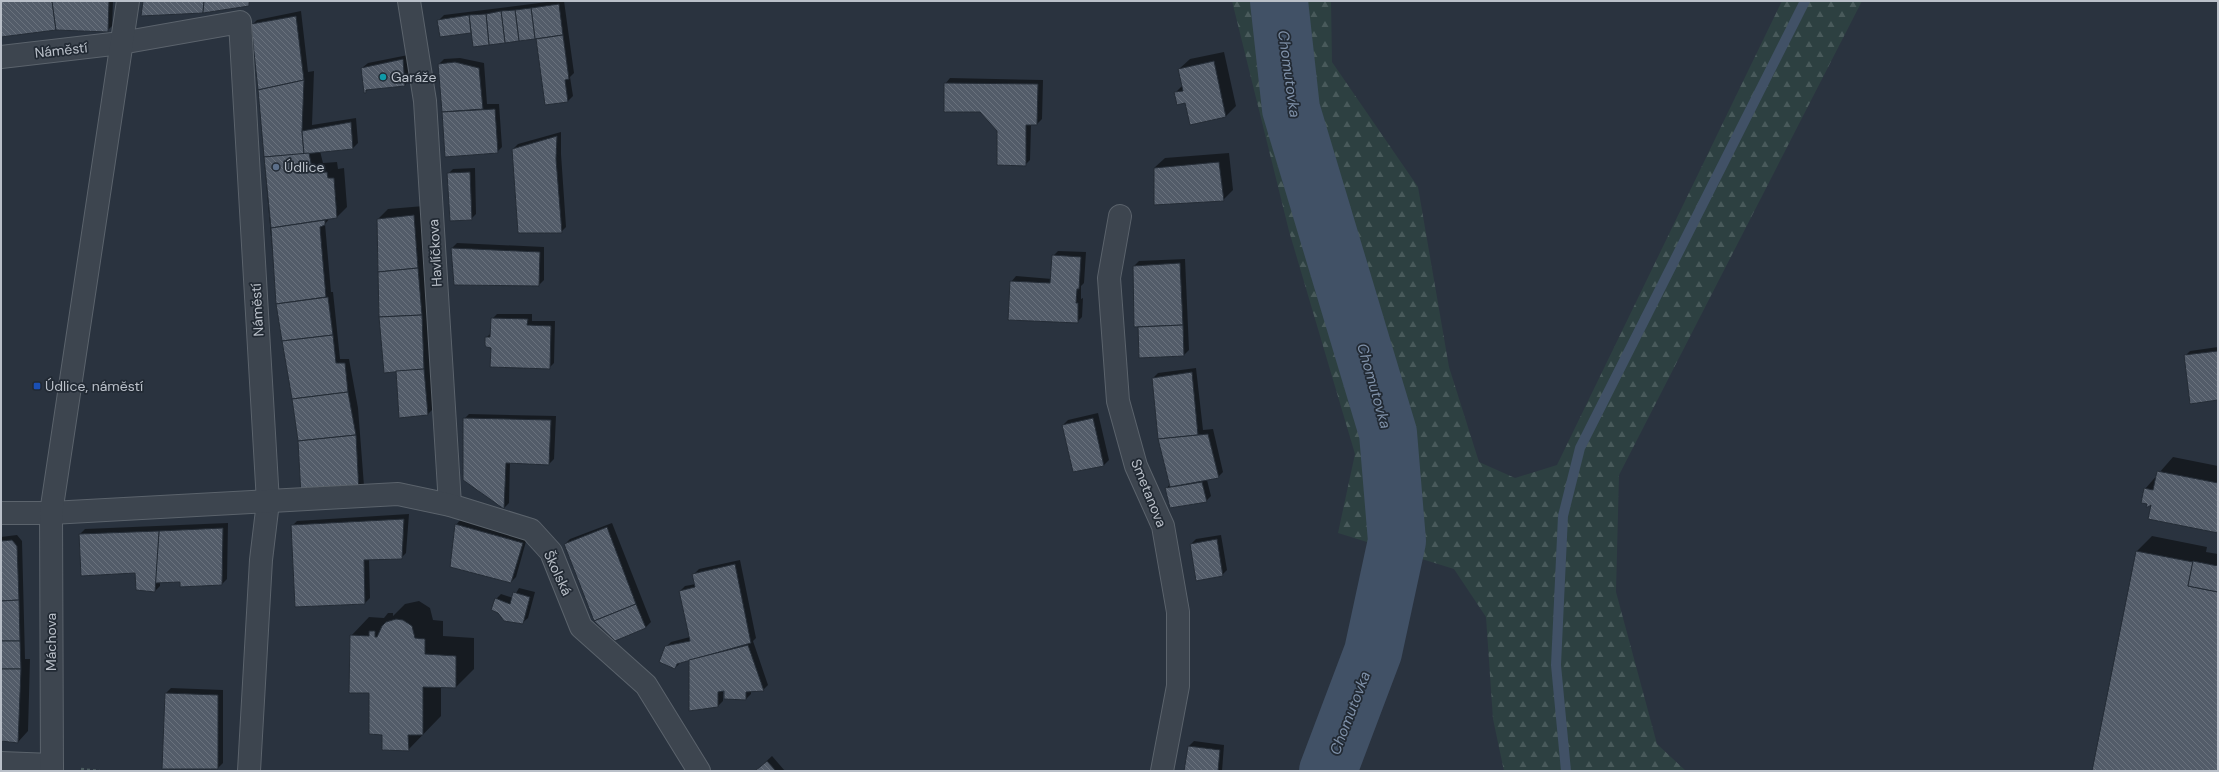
<svg xmlns="http://www.w3.org/2000/svg" width="2219" height="772" font-family="'DM Sans',sans-serif">
<style>
.forest{fill:url(#forest-firs)}
.shadow{fill:#0007}
.lines{fill:none;stroke-linecap:round;stroke-linejoin:round}
.stream{stroke:#415166;stroke-width:10}
.river{stroke:#415166;stroke-width:58}
.building{fill:url(#building-back-hatch);stroke:#242c36}
.minor-casing{stroke:#5b636c;stroke-width:24}
.path{stroke:#4c5c5f;stroke-width:2.5;stroke-dasharray:3 3;stroke-linecap:butt}
.minor{stroke:#3d454f;stroke-width:22}
.culture-dot{fill:#0f9aa8;stroke:#222a34;stroke-width:1.5}
.service-dot{fill:#5c6f8a;stroke:#222a34;stroke-width:1.5}
.transit-dot{fill:#1a4fb4;stroke:#222a34;stroke-width:1.5}
.labels{text-anchor:middle;dominant-baseline:central;stroke-width:3.5;stroke-linejoin:round;paint-order:stroke}
.street-label{font-size:14px;fill:#bac0c9;stroke:#222a34}
.poi-label{font-size:14px;fill:#bac0c9;stroke:#222a34;text-anchor:start}
.water-label{font-size:15px;font-style:italic;fill:#7f91a9;stroke:#222a34}
</style>
<defs>
<pattern id="forest-firs" width="22" height="20" patternUnits="userSpaceOnUse"><rect width="22" height="20" fill="#2d4041"/><path d="M5 1l3.5 6h-7zM16 11l3.5 6h-7z" fill="#495a5b"/></pattern>
<pattern id="building-back-hatch" width="6" height="6" patternUnits="userSpaceOnUse"><rect width="6" height="6" fill="#535c69"/><path d="M-1 5l2 2M0 0l6 6M5-1l2 2" fill="none" stroke="#6a727d"/></pattern>
</defs>
<rect width="100%" height="100%" fill="#2a333f"/>
<!-- forest -->
<path class="forest" d="M1232,1H1331L1332,62L1418,187L1449,367L1479,462L1515,478L1557,465L1782,1H1862L1619,475L1616,592L1657,744L1686,771H1504L1493,719L1486,617L1454,569L1338,533L1355,454L1289,231Z"/>
<!-- shadow -->
<g class="shadow">
<path d="M1,1H113L112,26L107,31L56,29L1,36Z"/>
<path d="M555,1H564L574,73L570,77L573,96L568,101L545,104L537,38L472,32L441,36L439,20L444,15Z"/>
<path d="M301,11L308,72L314,71L312,125L356,118L358,143L353,148L320,151L323,163L337,162L338,169L344,168L347,207L337,217L330,218L325,224L331,292H333L340,359H349L358,408L364,486L359,491L299,441L277,303L252,25L257,20Z"/>
<path d="M1224,52L1236,106L1225,117L1186,102L1175,93L1183,85L1179,69L1190,59Z"/>
<path d="M408,55L410,80L405,85L369,89L365,92L362,68L368,63Z"/>
<path d="M460,58L484,63L487,104H499L502,147L497,152L446,156L439,64L444,59Z"/>
<path d="M950,78L1043,80L1042,119L1037,124H1031L1030,160L1025,165L980,111L945,84Z"/>
<path d="M561,132V154L566,227L561,232L513,149L518,144Z"/>
<path d="M1229,153L1233,190L1223,200L1155,204L1154,168L1165,158Z"/>
<path d="M475,168L476,214L471,219L448,174L453,169Z"/>
<path d="M424,206L438,404L428,414L400,417L397,370L378,219L388,209Z"/>
<path d="M457,243L544,247V280L539,285L452,248Z"/>
<path d="M1058,251L1086,252L1084,283L1081,286V299L1083,298L1082,317L1077,322L1011,282L1016,276L1052,279L1053,256Z"/>
<path d="M1185,259L1189,350L1184,355L1140,356L1134,266L1139,261Z"/>
<path d="M497,314H532V321H555L554,363L549,368L492,347L486,338L492,332V319Z"/>
<path d="M2218,347V399L2185,356L2190,351Z"/>
<path d="M1196,368L1203,430L1213,429L1223,472L1218,477L1207,480L1211,496L1206,501L1166,489L1170,484L1153,378L1158,373Z"/>
<path d="M1098,413L1109,460L1104,465L1074,470L1063,425L1068,420Z"/>
<path d="M469,414L556,416L554,459L549,464L510,462L509,503L504,508L464,419Z"/>
<path d="M2173,457L2218,466V532L2152,503L2145,489Z"/>
<path d="M409,514L406,553L401,558L369,559L370,598L365,603L292,526L297,521Z"/>
<path d="M460,520L527,538L516,577L511,582L456,525Z"/>
<path d="M228,523L227,579L222,584L181,581L160,582V586L155,591L136,572L80,534L85,529Z"/>
<path d="M612,523L651,622L646,627L615,640L565,544L570,539Z"/>
<path d="M17,535L22,541L25,659H30L28,731L18,742L1,740V537Z"/>
<path d="M1221,535L1227,570L1222,575L1191,544L1196,539Z"/>
<path d="M2152,536L2207,547L2206,552L2218,554V771H2093L2137,551Z"/>
<path d="M740,560L756,638L753,641L768,685L763,690L751,691V694L746,699L723,690V701L718,706L690,659L680,663L675,668L666,647L671,642L690,637L680,591L685,586L696,584L694,574L699,569Z"/>
<path d="M519,588L535,592L528,618L522,623L496,599L501,594L513,598Z"/>
<path d="M419,601L430,608L433,620L443,621V636L474,638V669L456,687H441V716L408,750L383,734L351,636L369,617L384,618L388,613H393V616L405,604Z"/>
<path d="M171,688L223,690V763L218,768L166,693Z"/>
<path d="M1194,741L1224,745L1222,771H1186L1189,746Z"/>
<path d="M772,756L785,771H756Z"/>
</g>
<g class="lines">
<!-- stream -->
<path class="stream" d="M1566,771L1556,665L1563,516L1580,448L1805,1"/>
<!-- river -->
<path class="river" d="M1279,1L1291,109L1388,433L1397,541L1373,652L1328,771"/>
</g>
<!-- building -->
<g class="building">
<path d="M1,1H52L56,30L1,37Z"/>
<path d="M52,1H109L108,32L56,30Z"/>
<path d="M143,1H204L203,13L141,16Z"/>
<path d="M204,1H249V6L203,13Z"/>
<path d="M559,4L563,35L535,39L531,8Z"/>
<path d="M531,8L535,39L519,41L515,10Z"/>
<path d="M515,10L519,41L505,43L501,11Z"/>
<path d="M501,11L505,43L489,45L486,14Z"/>
<path d="M486,14L489,45L473,47L469,15Z"/>
<path d="M469,15L471,33L440,37L437,20Z"/>
<path d="M296,16L304,80L258,90L251,24Z"/>
<path d="M563,35L569,79L565,80L568,102L545,105L536,39Z"/>
<path d="M403,59L405,86L366,90V93H364L361,68Z"/>
<path d="M1214,61L1226,117L1190,125L1185,103L1177,105L1174,92L1183,91L1178,69Z"/>
<path d="M455,62L479,68L483,109L442,112L438,64Z"/>
<path d="M304,80L302,131L304,154L264,157L258,90Z"/>
<path d="M944,83L1038,84L1037,125H1026V166L997,165V131L980,112H944Z"/>
<path d="M495,109L498,153L445,157L442,112Z"/>
<path d="M351,122L353,149L304,154L302,131Z"/>
<path d="M557,136L556,159L562,233H518L512,149Z"/>
<path d="M309,153L313,173L327,172L328,178H334L337,218L271,228L264,157Z"/>
<path d="M1219,162L1224,201L1154,205V168Z"/>
<path d="M470,172L472,220L450,221L447,173Z"/>
<path d="M414,215L418,268L378,272L377,219Z"/>
<path d="M325,220V225L320,227L326,297L276,304L271,228Z"/>
<path d="M451,248L540,252L539,286L454,285Z"/>
<path d="M1052,255L1081,257L1079,289H1077L1076,303H1078V323L1008,320L1010,281L1050,283Z"/>
<path d="M1180,263L1183,325L1134,327L1133,266Z"/>
<path d="M418,268L422,315L379,317L378,272Z"/>
<path d="M328,297L333,335L282,341L276,304Z"/>
<path d="M422,315L424,369L384,373L379,317Z"/>
<path d="M491,318L528,319L527,325L551,326L550,369L490,367L491,348L486,347L485,345V337H490Z"/>
<path d="M1183,325L1184,356L1139,358L1138,327Z"/>
<path d="M333,335L336,363H345L348,392L292,399L282,341Z"/>
<path d="M2218,351V400L2190,404L2184,355Z"/>
<path d="M424,369L428,415L399,418L396,371Z"/>
<path d="M1192,372L1198,435L1158,439L1152,378Z"/>
<path d="M348,392L356,435L298,441L292,399Z"/>
<path d="M463,418L551,420L549,465L506,463L504,509L463,480Z"/>
<path d="M1093,418L1104,466L1073,472L1062,425Z"/>
<path d="M1208,434L1219,478L1170,487L1158,439Z"/>
<path d="M356,435L359,492L301,496L298,441Z"/>
<path d="M2157,471L2218,483V533L2148,519L2151,505L2148,507H2146L2147,504L2141,503L2144,488L2153,490Z"/>
<path d="M1202,482L1207,502L1170,508L1165,488Z"/>
<path d="M404,519L402,559L364,560L365,604L295,607L291,525Z"/>
<path d="M455,524L523,543L511,583L450,567Z"/>
<path d="M607,527L636,604L594,621L564,544Z"/>
<path d="M223,528L222,585L180,587V582L155,583L159,531Z"/>
<path d="M159,531L155,592L136,590L135,573L81,576L79,534Z"/>
<path d="M1217,539L1223,576L1196,581L1190,544Z"/>
<path d="M12,540L17,546L19,600L1,601V541Z"/>
<path d="M2136,551L2193,562L2188,586L2218,592V771H2092Z"/>
<path d="M2193,561L2218,566V592L2188,586Z"/>
<path d="M735,564L751,643L677,664L675,669L659,662L665,646L690,641L679,591L695,587L692,574Z"/>
<path d="M513,592L530,597L523,624L504,621L498,613L491,610L495,598L510,604Z"/>
<path d="M19,600L20,641H1V601Z"/>
<path d="M636,604L646,628L615,641L594,621Z"/>
<path d="M396,619L403,620L412,626L415,638L425,639V654L456,656V688L423,687V735H408L409,751L382,750V735L369,734V693H349L350,635L369,636V631H375V637H377L382,626L386,622Z"/>
<path d="M1,641H20L21,669H1Z"/>
<path d="M748,645L764,691L746,692V700L724,699V691L718,692V707L689,711V660Z"/>
<path d="M1,669H21L18,743L1,741Z"/>
<path d="M165,693L218,695V769H162Z"/>
<path d="M1188,746L1220,750L1218,771H1184Z"/>
<path d="M767,761L776,771H755Z"/>
</g>
<g class="lines">
<defs>
<g id="minor">
<path d="M409,1L425,101L450,505"/>
<path d="M1,57L121,43L240,22L268,502L261,560L249,771"/>
<path d="M1120,216L1109,278L1118,401L1136,466L1163,526L1178,612V686L1162,771"/>
<path d="M1,513H51L398,494L450,505L531,530L551,552L581,627L646,685L699,771"/>
<path d="M1,763L52,765"/>
<path d="M52,771L51,513L128,1"/>
</g>
</defs>
<!-- minor casing -->
<use href="#minor" class="minor-casing"/>
<!-- path -->
<path class="path" d="M81,769L100,771"/>
<!-- minor -->
<use href="#minor" class="minor"/>
</g>
<!-- markers -->
<circle class="culture-dot" cx="383" cy="77" r="4"/>
<circle class="service-dot" cx="276" cy="167" r="4"/>
<rect class="transit-dot" x="33" y="382" width="8" height="8" rx="2"/>
<g class="labels">
<!-- street labels -->
<g class="street-label">
<text transform="translate(61 50) rotate(-6)">Náměstí</text>
<text transform="translate(435 253) rotate(-93)">Havlíčkova</text>
<text transform="translate(257 310) rotate(-93)">Náměstí</text>
<text transform="translate(1149 493) rotate(68)">Smetanova</text>
<text transform="translate(558 573) rotate(65)">Školská</text>
<text transform="translate(51 642) rotate(-90)">Máchova</text>
</g>
<!-- poi labels -->
<g class="poi-label">
<text x="391" y="77">Garáže</text>
<text x="284" y="167">Údlice</text>
<text x="45" y="386">Údlice, náměstí</text>
</g>
<!-- water labels -->
<g class="water-label">
<text transform="translate(1289 74) rotate(82)">Chomutovka</text>
<text transform="translate(1374 386) rotate(74)">Chomutovka</text>
<text transform="translate(1350 713) rotate(-69)">Chomutovka</text>
</g>
</g>
<!-- border -->
<rect width="2219" height="772" fill="none" stroke="#bac0c9" stroke-width="4"/>
</svg>
